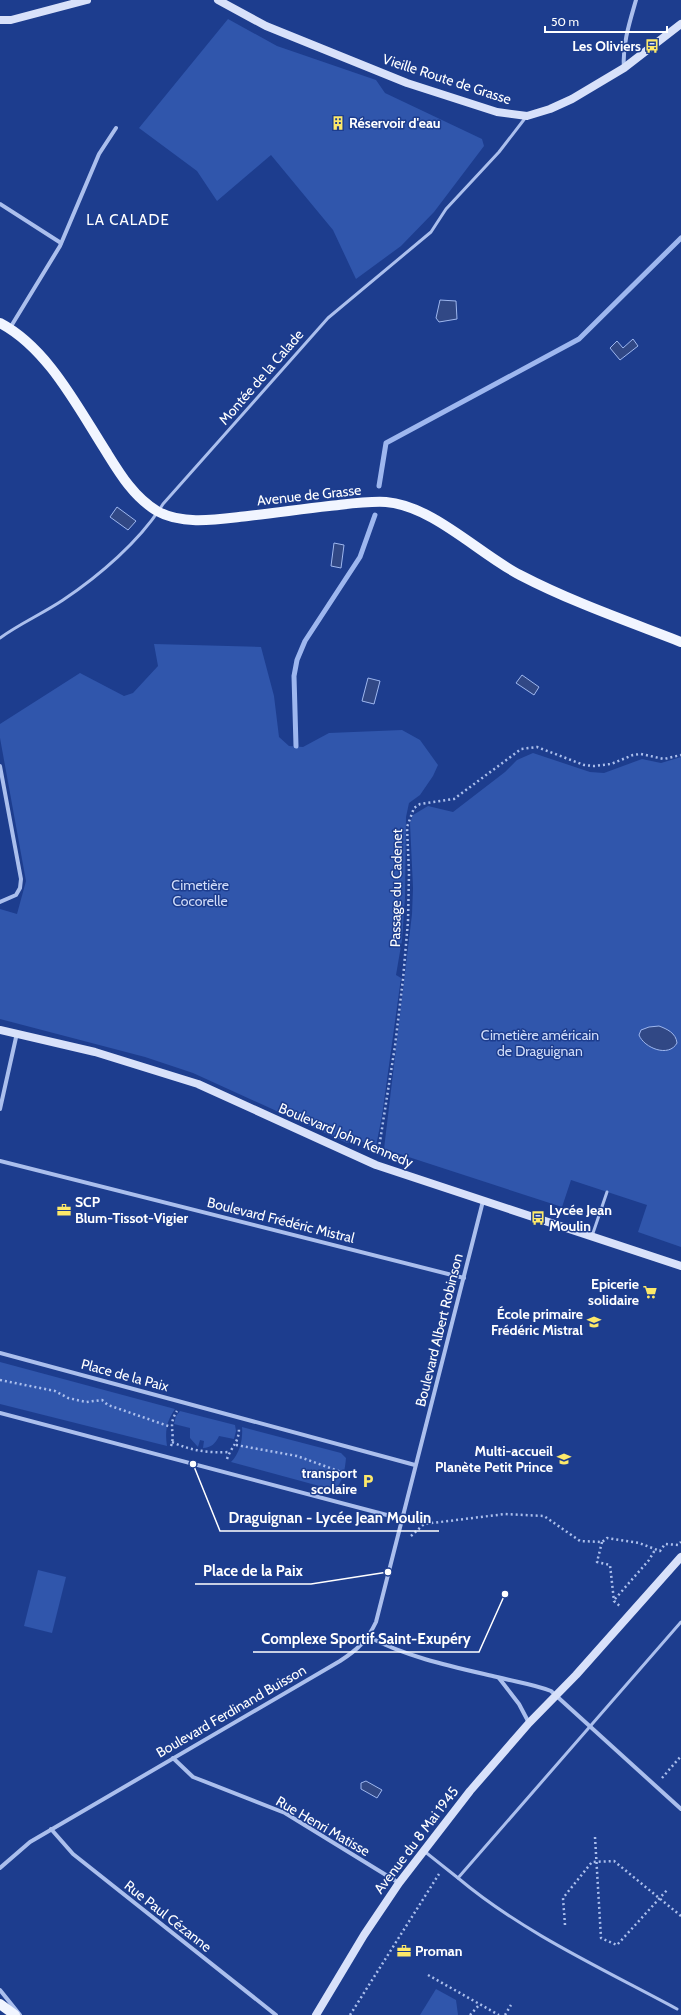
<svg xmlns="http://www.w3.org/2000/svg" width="681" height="2015" font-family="Cabin,sans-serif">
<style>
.green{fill:#3056ac}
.water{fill:#314885;stroke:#9eb7ef}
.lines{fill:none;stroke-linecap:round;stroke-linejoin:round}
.stream{stroke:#9eb7ef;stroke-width:5}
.path{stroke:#abbfed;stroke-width:2.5;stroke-dasharray:2 3;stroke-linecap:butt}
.lane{stroke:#abbfed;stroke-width:3}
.street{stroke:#abbfed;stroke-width:4}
.secondary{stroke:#d8e1fa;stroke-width:8}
.primary{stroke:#f1f5ff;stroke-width:10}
.labels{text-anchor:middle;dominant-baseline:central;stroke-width:3;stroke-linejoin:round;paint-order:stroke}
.poi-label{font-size:14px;font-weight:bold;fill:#fff;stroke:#1d3d8e;text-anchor:end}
.street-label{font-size:14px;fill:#fff;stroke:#1d3d8e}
.park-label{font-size:14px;fill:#d1ddfa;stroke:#1d3d8e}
.neighbourhood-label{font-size:15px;letter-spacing:1px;fill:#fff;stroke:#1d3d8e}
.leader{fill:none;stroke:#fff;stroke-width:1.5}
.callout-dot{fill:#fff;stroke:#1d3d8e;stroke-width:1.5}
.callout-label{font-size:15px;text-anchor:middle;font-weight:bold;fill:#fff;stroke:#1d3d8e;stroke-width:3;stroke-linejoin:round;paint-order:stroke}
</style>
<rect width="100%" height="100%" fill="#1d3d8e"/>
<!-- green -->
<g class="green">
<path d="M228,19L277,46L376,80L385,93L482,139L484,146L434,212L401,246L356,279L333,230L271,155L217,201L197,171L139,128Z"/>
<path d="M154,644L261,647L274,696L279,737L289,746L303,747L329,733L402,730L420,740L438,765L433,776L420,795L409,803L406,817L405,898L402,940L396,975L401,978L382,1116L376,1146L357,1140L347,1143L193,1073L145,1057L0,1019V909L17,914L26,881L0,738V724L80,673L124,696L133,693L158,666Z"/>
<path d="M533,753L590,772L604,773L642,759L661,763L681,757V1247L638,1232L647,1205L571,1180L562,1207L384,1149L412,914L413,888L410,823L413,815L428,806L453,812L505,772L517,760Z"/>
<path d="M0,1362L175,1409C166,1422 165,1431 167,1446L0,1404Z"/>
<path d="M180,1411L235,1425L236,1431L234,1439L219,1436C216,1443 211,1448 203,1448L204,1441L200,1440L198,1447L190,1438V1428L174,1424L176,1416Z"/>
<path d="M242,1427L341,1453L346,1458C345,1469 343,1483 334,1490L231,1462C240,1453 243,1439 242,1427Z"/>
<path d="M38,1570L66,1577L52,1633L24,1626Z"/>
<path d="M436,1989L456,2000L458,2015H420Z"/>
</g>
<!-- water -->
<g class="water">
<path d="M440,300L456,301L457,319L439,322L436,318Z"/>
<path d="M633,339L638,346L620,360L610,348L617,341L623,348Z"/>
<path d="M117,507L136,521L128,530L110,517Z"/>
<path d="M334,543L344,545L341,568L331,566Z"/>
<path d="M522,675L539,687L534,695L516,683Z"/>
<path d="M368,678L380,681L374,704L362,701Z"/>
<path d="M659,1026C667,1029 676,1033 677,1043C669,1058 644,1048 639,1035L641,1030L649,1027Z"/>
<path d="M366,1781L382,1790L377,1798L361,1789V1783Z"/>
</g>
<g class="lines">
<!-- stream -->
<g class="stream">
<path d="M379,486L386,443L579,339L681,238"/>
<path d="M296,746L294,676L297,660L305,641L360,557L375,515"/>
</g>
<!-- path -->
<g class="path">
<path d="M378,1154L395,1046L403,979L408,921L409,873L407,827L414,808L420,804L454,799L521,749L537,747L584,765L594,766L611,764L633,755L641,754L664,759L681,755"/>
<path d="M0,1380L55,1391L68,1398L86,1402L102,1400L108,1405L171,1427"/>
<path d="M172,1442C192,1451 208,1453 230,1452"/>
<path d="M236,1445L297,1456L344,1473"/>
<path d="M171,1446C176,1433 167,1426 177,1411"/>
<path d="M227,1459C231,1447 239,1443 239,1428"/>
<path d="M411,1536L424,1524L505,1514L544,1516L580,1541L602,1542L607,1538L639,1543L660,1551L665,1544L678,1545L681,1542"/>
<path d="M602,1542L597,1562L610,1565L614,1601L621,1607"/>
<path d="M615,1599L649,1560L655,1550"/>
<path d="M662,1778L681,1756"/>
<path d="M595,1837L601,1938L617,1945L668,1889"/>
<path d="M565,1925L563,1898L592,1862L614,1861L681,1916"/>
<path d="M428,1975L499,2015"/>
<path d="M350,2015L439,1874"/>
<path d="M470,2015L480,2004"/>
<path d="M505,2015L511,2005"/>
</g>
<!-- lane -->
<g class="lane">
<path d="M0,638C19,624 42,614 63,600C99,576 140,541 163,504L328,318L431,232L446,209L499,152L526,117"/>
<path d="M592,1236L607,1192"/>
<path d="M424,1851L458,1878L681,1622"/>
<path d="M458,1878C522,1932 603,1969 677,2009"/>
</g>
<!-- street -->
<g class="street">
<path d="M624,68C622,45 630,21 636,0"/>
<path d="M0,204L61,243"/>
<path d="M10,328L60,246L99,154L116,128"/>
<path d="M0,766L21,879L20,888L16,895L0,902"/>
<path d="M0,1109L17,1033"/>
<path d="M0,1161L464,1278"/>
<path d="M0,1353L415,1465"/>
<path d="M0,1413L402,1519"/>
<path d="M369,1637C409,1658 454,1667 497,1677C516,1682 533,1684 551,1691L681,1809"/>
<path d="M499,1678L519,1704L529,1723"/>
<path d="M173,1758L193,1777L285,1813L399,1883"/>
<path d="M51,1829L73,1854L276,2015"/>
<path d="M0,1868L30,1842L340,1661C357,1650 367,1641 376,1622L483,1201"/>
<path d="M0,1990L20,2015"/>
</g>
<!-- secondary -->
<g class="secondary">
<path d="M218,0L266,26L407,83L497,112L527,116L550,109L572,99L624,68L681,24"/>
<path d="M0,20H11L87,0"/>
<path d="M0,1030L95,1052L198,1084L376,1165L681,1266"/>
<path d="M316,2015L364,1935L399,1883L470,1791L529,1723L576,1675L681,1557"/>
</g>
<!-- primary -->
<g class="primary">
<path d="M0,323C48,348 78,408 107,453C120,474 134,497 157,511C183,526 220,519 248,516C275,513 302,509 329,506C348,504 367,501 386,502C433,506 478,553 520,575C572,602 627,621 681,642"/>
<path d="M0,2004L15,2015"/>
</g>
</g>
<!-- icons -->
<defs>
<symbol id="bus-bare" viewBox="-9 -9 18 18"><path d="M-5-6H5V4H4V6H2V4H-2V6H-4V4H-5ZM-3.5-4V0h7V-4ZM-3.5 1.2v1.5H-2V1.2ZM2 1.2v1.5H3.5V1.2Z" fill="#fde969" stroke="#1d3d8e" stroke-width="2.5" paint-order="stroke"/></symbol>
<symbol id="building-bare" viewBox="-9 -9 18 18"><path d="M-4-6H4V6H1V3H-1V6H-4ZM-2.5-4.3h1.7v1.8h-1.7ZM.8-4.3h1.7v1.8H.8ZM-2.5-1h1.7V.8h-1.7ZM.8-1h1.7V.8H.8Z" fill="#fde969" stroke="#1d3d8e" stroke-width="2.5" paint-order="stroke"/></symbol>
<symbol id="office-bare" viewBox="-9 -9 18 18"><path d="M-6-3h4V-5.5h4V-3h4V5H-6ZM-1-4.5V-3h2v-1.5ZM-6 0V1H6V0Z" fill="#fde969" stroke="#1d3d8e" stroke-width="2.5" paint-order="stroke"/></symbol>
<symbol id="supermarket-bare" viewBox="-9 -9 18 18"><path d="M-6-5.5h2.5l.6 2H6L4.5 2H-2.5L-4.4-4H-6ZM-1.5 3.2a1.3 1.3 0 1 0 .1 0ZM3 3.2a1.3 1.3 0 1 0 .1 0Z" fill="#fde969" stroke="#1d3d8e" stroke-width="2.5" paint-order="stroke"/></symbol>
<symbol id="school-bare" viewBox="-9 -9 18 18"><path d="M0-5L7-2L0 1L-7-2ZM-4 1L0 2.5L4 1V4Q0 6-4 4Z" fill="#fde969" stroke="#1d3d8e" stroke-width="2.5" paint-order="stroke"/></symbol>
<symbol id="parking-bare" viewBox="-9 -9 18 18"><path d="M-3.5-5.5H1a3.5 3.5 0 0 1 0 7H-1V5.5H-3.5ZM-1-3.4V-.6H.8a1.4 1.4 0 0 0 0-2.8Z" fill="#fde969" stroke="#1d3d8e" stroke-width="2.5" paint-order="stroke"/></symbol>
</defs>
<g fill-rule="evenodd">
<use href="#bus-bare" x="642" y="36" width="20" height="20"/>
<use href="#building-bare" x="328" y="113" width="20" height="20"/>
<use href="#office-bare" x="54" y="1200" width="20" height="20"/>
<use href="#bus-bare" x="528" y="1208" width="20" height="20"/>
<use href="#supermarket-bare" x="640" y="1282" width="20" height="20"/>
<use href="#school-bare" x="584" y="1312" width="20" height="20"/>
<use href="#school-bare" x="554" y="1449" width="20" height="20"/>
<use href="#parking-bare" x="358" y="1471" width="20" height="20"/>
<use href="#office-bare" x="394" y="1941" width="20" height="20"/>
</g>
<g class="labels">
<!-- poi labels -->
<g class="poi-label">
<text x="641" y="46">Les Oliviers</text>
<text x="349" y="123" text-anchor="start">Réservoir d'eau</text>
<text x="75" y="1202" text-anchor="start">SCP<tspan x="75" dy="16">Blum-Tissot-Vigier</tspan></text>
<text x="549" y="1210" text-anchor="start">Lycée Jean<tspan x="549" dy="16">Moulin</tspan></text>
<text x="639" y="1284">Epicerie<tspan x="639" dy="16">solidaire</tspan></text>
<text x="583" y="1314">École primaire<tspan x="583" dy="16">Frédéric Mistral</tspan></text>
<text x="553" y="1451">Multi-accueil<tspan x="553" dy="16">Planète Petit Prince</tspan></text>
<text x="357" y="1473">transport<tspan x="357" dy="16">scolaire</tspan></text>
<text x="415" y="1951" text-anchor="start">Proman</text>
</g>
<!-- street labels -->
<g class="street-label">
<text transform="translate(447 79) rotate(18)">Vieille Route de Grasse</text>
<text transform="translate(261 377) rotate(-49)">Montée de la Calade</text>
<text transform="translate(309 495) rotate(-6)">Avenue de Grasse</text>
<text transform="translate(396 888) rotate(-89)">Passage du Cadenet</text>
<text transform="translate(346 1135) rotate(23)">Boulevard John Kennedy</text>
<text transform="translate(281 1220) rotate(14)">Boulevard Frédéric Mistral</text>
<text transform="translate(439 1330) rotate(-76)">Boulevard Albert Robinson</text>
<text transform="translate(125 1375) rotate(15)">Place de la Paix</text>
<text transform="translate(231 1711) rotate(-30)">Boulevard Ferdinand Buisson</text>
<text transform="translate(323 1826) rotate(30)">Rue Henri Matisse</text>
<text transform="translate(416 1840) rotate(-53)">Avenue du 8 Mai 1945</text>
<text transform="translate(168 1916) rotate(38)">Rue Paul Cézanne</text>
</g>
<!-- park labels -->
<g class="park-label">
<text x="200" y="885">Cimetière<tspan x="200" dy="16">Cocorelle</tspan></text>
<text x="540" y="1035">Cimetière américain<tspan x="540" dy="16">de Draguignan</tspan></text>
</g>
<!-- neighbourhood labels -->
<g class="neighbourhood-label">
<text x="128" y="220">LA CALADE</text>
</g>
</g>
<!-- callouts -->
<path class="leader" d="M193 1464L220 1531H439M388 1572L311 1584H195M505 1594L479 1652H253"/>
<g class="callout-dot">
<circle cx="193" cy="1464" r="4"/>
<circle cx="388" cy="1572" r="4"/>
<circle cx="505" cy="1594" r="4"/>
</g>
<g class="callout-label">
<text x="330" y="1523">Draguignan - Lycée Jean Moulin</text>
<text x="253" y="1576">Place de la Paix</text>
<text x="366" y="1644">Complexe Sportif Saint-Exupéry</text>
</g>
<!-- scale -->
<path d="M545 26v6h122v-6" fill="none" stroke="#ffffff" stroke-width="2"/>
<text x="551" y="26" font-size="12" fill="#ffffff" stroke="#1d3d8e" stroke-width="3" paint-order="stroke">50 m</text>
</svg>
